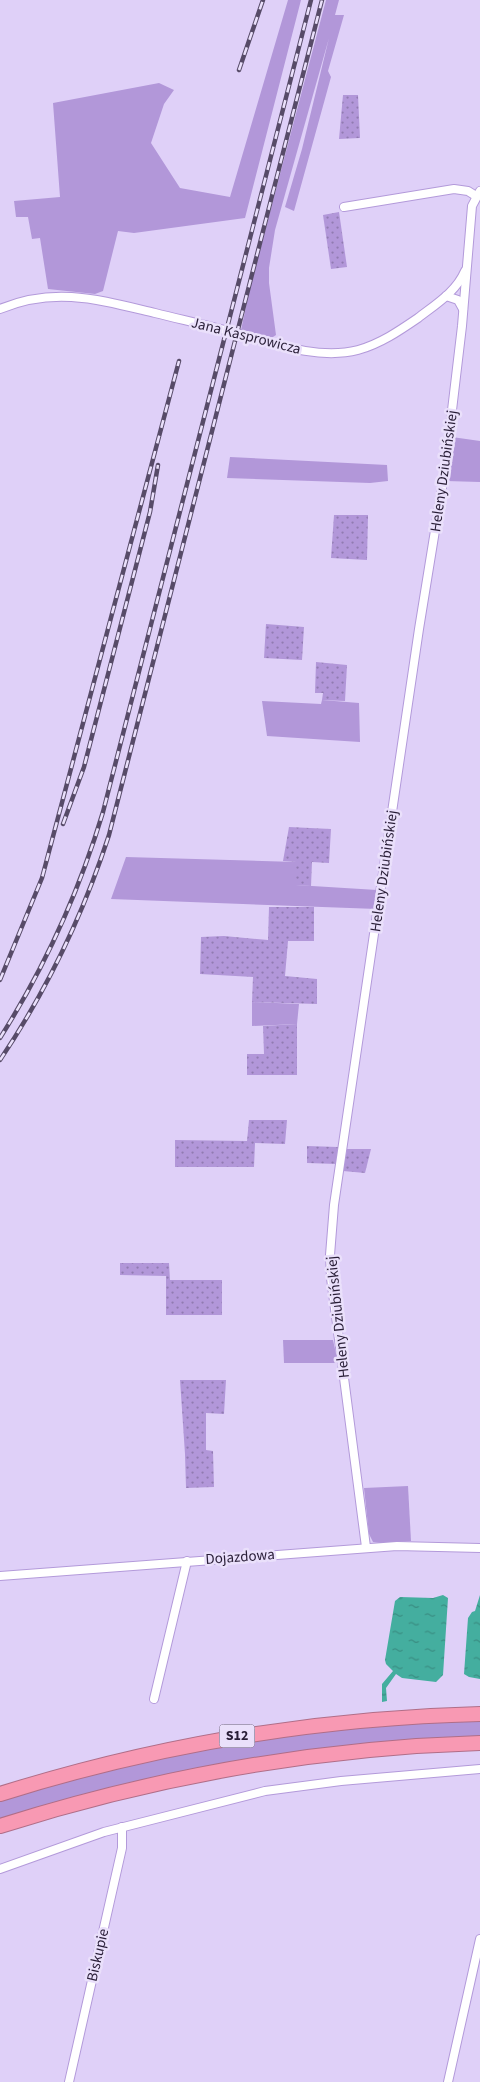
<svg xmlns="http://www.w3.org/2000/svg" width="480" height="2082" font-family="'Source Sans 3',sans-serif">
<style>
.grass{fill:#b297d9}
.garden{fill:url(#garden-dots)}
.water{fill:url(#water-ripples)}
.lines{fill:none;stroke-linecap:round;stroke-linejoin:round}
.minor-casing{stroke:#b39ada;stroke-width:10}
.motorway-casing{stroke:#b06e88;stroke-width:16}
.minor{stroke:#fff;stroke-width:8}
.motorway{stroke:#f899b3;stroke-width:14}
.rail-casing{stroke:#574b68;stroke-width:4.5}
.rail{stroke:#eae0fb;stroke-width:2.5;stroke-dasharray:8;stroke-linecap:butt}
.labels{text-anchor:middle;dominant-baseline:central;stroke-width:5;stroke-linejoin:round;paint-order:stroke}
.shield{fill:#eae0fb;stroke:#635872;stroke-width:1}
.shield-label{font-size:14px;font-weight:bold;fill:#291e37}
.street-label{font-size:15px;fill:#291e37;stroke:#eae0fb}
</style>
<defs>
<pattern id="garden-dots" width="8" height="8" patternUnits="userSpaceOnUse" patternTransform="scale(1.25)"><rect width="8" height="8" fill="#b297d9"/><path d="M2 2h.1M6 6h.1" fill="none" stroke="#917bb1" stroke-width="1.8" stroke-linecap="round"/></pattern>
<pattern id="water-ripples" width="26" height="14" patternUnits="userSpaceOnUse" patternTransform="scale(1.25)"><rect width="26" height="14" fill="#44ae9f"/><path d="M2 4q2-2 4 0t4 0M15 11q2-2 4 0t4 0" fill="none" stroke="#398d82"/></pattern>
</defs>
<rect width="100%" height="100%" fill="#dfd0f8"/>
<!-- grass -->
<g class="grass">
<path d="M288,0H301L245,218L134,233L118,231L103,291L95,294L48,289L40,238L32,239L28,217H16L14,201L60,197L53,103L159,83L174,90L164,104L151,143L180,188L230,197Z"/>
<path d="M326,0H339L335,15H344L328,71L331,77L294,211L285,207L302,149L329,38L275,230L269,268V283L276,335L270,339L241,330L250,288Z"/>
<path d="M452,437L480,441V482L446,481Z"/>
<path d="M230,457L387,465L388,481L370,483L227,478Z"/>
<path d="M322,700L359,703L360,742L267,736L262,701L321,704Z"/>
<path d="M126,857L296,862V885L377,890V909L111,899Z"/>
<path d="M252,1002L299,1004L297,1024L252,1026Z"/>
<path d="M283,1340H333L338,1363H284Z"/>
<path d="M408,1486L411,1541L381,1543L373,1542L369,1534L364,1488Z"/>
<path d="M480,1719V1737L404,1741L0,1820V1800L64,1781L193,1750L332,1729Z"/>
</g>
<!-- garden -->
<g class="garden">
<path d="M343,95H358L360,138L339,139Z"/>
<path d="M339,212L347,267L331,269L323,215Z"/>
<path d="M334,515H368L367,560L331,558Z"/>
<path d="M266,624L304,627L302,660L264,658Z"/>
<path d="M316,662L347,665L345,701L322,700L323,693H315Z"/>
<path d="M289,827L331,829L329,863L312,862L311,886L295,885L296,862L283,861Z"/>
<path d="M269,907H314V941H288L285,976L317,979V1004L252,1002L253,977L200,974L201,937L224,936L268,940Z"/>
<path d="M297,1024V1075H247V1054H264L263,1026Z"/>
<path d="M249,1120H287L285,1144L255,1143L254,1167H175V1140L247,1141Z"/>
<path d="M307,1146L338,1147L337,1164L307,1163Z"/>
<path d="M347,1149H371L365,1173L343,1171Z"/>
<path d="M120,1263H169L170,1280H222V1315H166V1276L120,1275Z"/>
<path d="M180,1380H226L224,1414L206,1413V1450L213,1451L214,1487L186,1488L185,1454Z"/>
</g>
<!-- water -->
<g class="water">
<path d="M443,1595L448,1598L443,1675L436,1682L402,1678L396,1674L386,1688L387,1701L382,1702V1684L393,1671L386,1664L385,1660L395,1601L400,1597L433,1598Z"/>
<path d="M480,1595V1679L469,1677L464,1674L468,1618L472,1612L475,1611Z"/>
</g>
<g class="lines">
<defs>
<g id="minor">
<path d="M344,207L454,189L468,191L476,196"/>
<path d="M446,296L458,300L463,309"/>
<path d="M0,309C55,286 100,300 155,313C187,321 219,328 250,337C284,347 323,359 358,350C380,344 399,331 418,318C436,304 456,292 465,271"/>
<path d="M366,1547L331,1278L330,1255L334,1205L419,629L445,469L462,326L472,206L480,191"/>
<path d="M0,1576L397,1546L480,1548"/>
<path d="M154,1699L187,1561"/>
<path d="M0,1869L104,1832L265,1791L341,1781L480,1769"/>
<path d="M69,2082L122,1848V1827"/>
<path d="M448,2082L480,1939"/>
</g>
<g id="motorway">
<path d="M0,1794C156,1745 316,1718 480,1714"/>
<path d="M0,1826C155,1777 317,1748 480,1743"/>
</g>
</defs>
<!-- minor casing -->
<use href="#minor" class="minor-casing"/>
<!-- motorway casing -->
<use href="#motorway" class="motorway-casing"/>
<!-- minor -->
<use href="#minor" class="minor"/>
<!-- motorway -->
<use href="#motorway" class="motorway"/>
<defs>
<g id="rail">
<path d="M239,70L263,0"/>
<path d="M63,824L84,767L150,512L158,465"/>
<path d="M0,980L42,878L179,361"/>
<path d="M0,1038C45,967 79,892 103,812L311,0"/>
<path d="M0,1060C47,990 83,915 109,835L322,0"/>
</g>
</defs>
<!-- rail casing -->
<use href="#rail" class="rail-casing"/>
<!-- rail -->
<use href="#rail" class="rail"/>
</g>
<g class="labels">
<!-- shield labels -->
<rect class="shield" x="219.5" y="1724.5" width="35" height="23" rx="4"/>
<g class="shield-label">
<text x="237" y="1736">S12</text>
</g>
<!-- street labels -->
<g class="street-label">
<text transform="translate(246 336) rotate(14)">Jana Kasprowicza</text>
<text transform="translate(444 471) rotate(-82)">Heleny Dziubińskiej</text>
<text transform="translate(384 871) rotate(-82)">Heleny Dziubińskiej</text>
<text transform="translate(338 1317) rotate(-96)">Heleny Dziubińskiej</text>
<text transform="translate(240 1557) rotate(-4)">Dojazdowa</text>
<text transform="translate(98 1955) rotate(-77)">Biskupie</text>
</g>
</g>
</svg>
